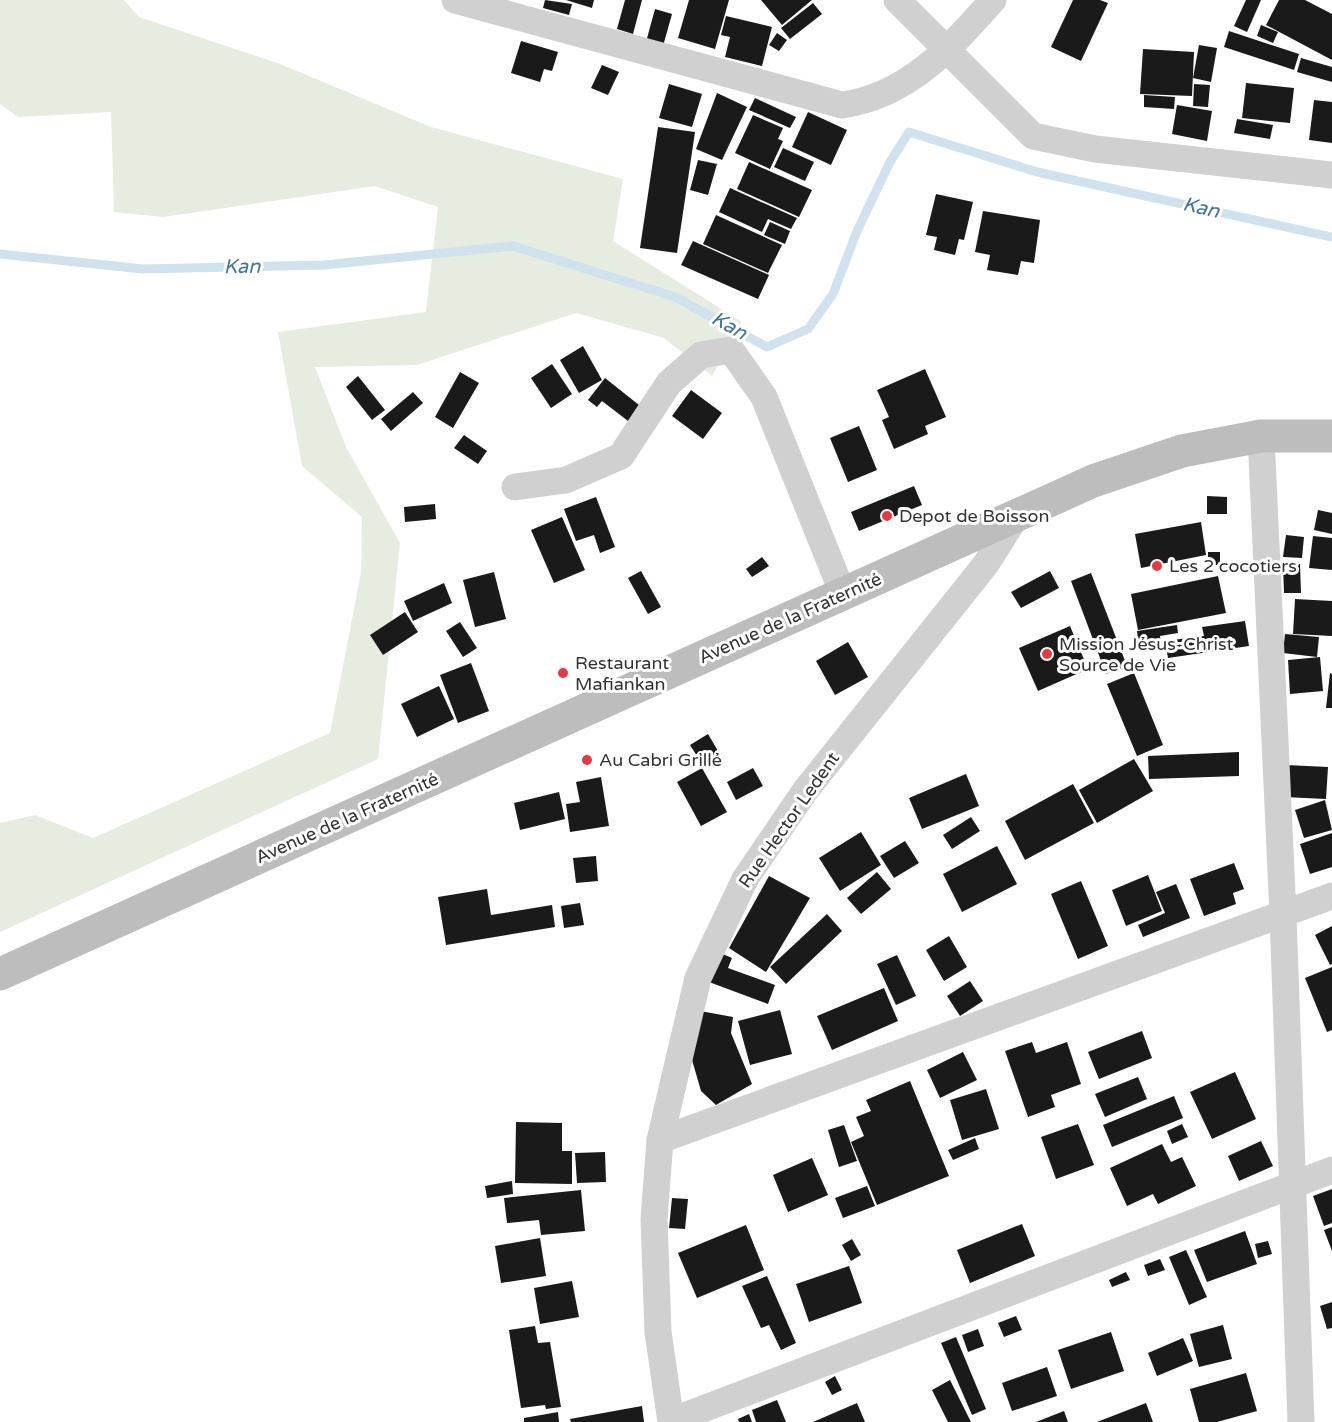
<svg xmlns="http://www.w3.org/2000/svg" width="1332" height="1422" font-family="'Varela Round',sans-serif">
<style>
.green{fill:#e6ecdf}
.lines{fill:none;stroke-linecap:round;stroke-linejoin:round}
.stream{stroke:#cfe2ee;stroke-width:9}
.building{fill:#1a1a1a}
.street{stroke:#d0d0d0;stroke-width:27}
.secondary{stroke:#bdbdbd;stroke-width:33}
.poi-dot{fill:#e63946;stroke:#fff;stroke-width:2}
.labels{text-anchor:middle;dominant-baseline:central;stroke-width:6;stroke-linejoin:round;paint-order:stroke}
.poi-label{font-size:18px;fill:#333;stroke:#fff;text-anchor:start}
.street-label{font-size:18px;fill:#333;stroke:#fff}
.water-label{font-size:20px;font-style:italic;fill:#3f7597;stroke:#fff}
</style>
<rect width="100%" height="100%" fill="#fff"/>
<!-- green -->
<path class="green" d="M0,0H124L139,17L280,64L431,127L623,179L613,241L742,322L712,376L664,338L576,313L417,365L315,367L346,447L400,543L378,759L0,932V823L35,815L93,838L330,733L361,573L362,517L302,466L278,332L426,312L438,207L375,186L163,217L114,212L111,112L18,117L0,104Z"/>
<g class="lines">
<!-- stream -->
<path class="stream" d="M0,254L143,269L324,265L513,246L675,297L767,347L808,329L833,294L857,231L890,162L909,132L1037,172L1332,237"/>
</g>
<!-- building -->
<g class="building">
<path d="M545,0L572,4L569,15L543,8Z"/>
<path d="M566,0H594L592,8Z"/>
<path d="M625,0H642L633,34L617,29Z"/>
<path d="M689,0H729L715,49L678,38Z"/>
<path d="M761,0H812L782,25Z"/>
<path d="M1073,0H1100L1108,3L1081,61L1051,47Z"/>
<path d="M1246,0H1261L1247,32L1234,26Z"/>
<path d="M1279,0H1305L1332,14V60L1266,25Z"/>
<path d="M813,3L822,14L790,39L781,28Z"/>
<path d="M655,9L672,14L663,46L646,42Z"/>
<path d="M726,16L772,27L762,66L725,57L730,37L721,35Z"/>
<path d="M1261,25L1278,32L1273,43L1257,36Z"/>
<path d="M1229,31L1299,54L1294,70L1224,47Z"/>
<path d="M777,33L787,40L779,51L769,45Z"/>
<path d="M521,41L558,52L552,71L544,69L540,82L511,73Z"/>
<path d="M1199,45L1217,48L1211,82L1193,78Z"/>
<path d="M1143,49L1194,52L1192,96L1140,94Z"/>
<path d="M1301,58L1332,67V82L1297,72Z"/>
<path d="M602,65L619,72L608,95L591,88Z"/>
<path d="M1246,83L1294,88L1290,123L1242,118Z"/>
<path d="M669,84L702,94L692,127L659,118Z"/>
<path d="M1194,84L1210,85L1208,107L1193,106Z"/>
<path d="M717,93L747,107L722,160L696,149Z"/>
<path d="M1144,95L1175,97L1174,109L1144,107Z"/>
<path d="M755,98L796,117L790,128L749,110Z"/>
<path d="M1314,100L1332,102V143L1309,140Z"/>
<path d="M1177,105L1212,111L1207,141L1172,134Z"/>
<path d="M808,112L847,130L831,165L792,147Z"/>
<path d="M753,115L783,128L778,139L783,141L770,169L735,153Z"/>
<path d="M1237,119L1273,125L1270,139L1234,133Z"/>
<path d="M658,127L695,132L677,253L640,248Z"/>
<path d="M783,148L814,162L805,181L774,167Z"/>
<path d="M698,160L717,164L708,195L690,190Z"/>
<path d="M749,162L812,190L799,217L737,189Z"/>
<path d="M730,188L797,218L791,229L768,219L762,232L719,212Z"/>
<path d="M936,194L973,202L964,240L959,239L955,255L934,250L937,237L926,235Z"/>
<path d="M983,211L1040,220L1034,263L1021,261L1018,275L987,270L990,255L975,252Z"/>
<path d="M716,215L782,245L768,273L703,244Z"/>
<path d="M770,222L790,231L785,244L764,235Z"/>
<path d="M693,241L769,275L758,299L681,265Z"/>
<path d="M583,346L602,380L579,393L560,360Z"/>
<path d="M552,364L572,394L551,408L531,378Z"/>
<path d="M925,369L946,417L925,426L928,434L894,449L882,420L889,417L877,390Z"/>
<path d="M460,372L479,383L453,428L435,417Z"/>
<path d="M358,376L385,410L372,420L346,387Z"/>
<path d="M605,378L644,409L632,424L602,401L597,407L588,400Z"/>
<path d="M691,390L722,413L703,439L672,416Z"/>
<path d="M413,392L423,403L391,431L381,419Z"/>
<path d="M859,426L877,470L848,482L830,438Z"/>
<path d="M464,435L487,451L478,464L454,448Z"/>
<path d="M914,486L922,505L859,531L851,512Z"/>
<path d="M1207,496L1227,497V514H1207Z"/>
<path d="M596,497L615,547L600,553L594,535L576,541L564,509Z"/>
<path d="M435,504L436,519L405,522L404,507Z"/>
<path d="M1318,510L1332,513V534L1314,530Z"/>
<path d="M562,517L585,570L554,583L531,530Z"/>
<path d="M1201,522L1206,555L1141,568L1135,534Z"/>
<path d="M1286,535L1304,537L1302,558L1283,557Z"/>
<path d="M1313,536L1332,538V570L1309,568Z"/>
<rect x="1208" y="552" width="12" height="13"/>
<path d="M762,557L769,566L752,577L746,569Z"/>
<path d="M1300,564L1301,593H1284L1283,565Z"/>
<path d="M641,571L661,607L648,614L628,578Z"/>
<path d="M1050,571L1059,588L1021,608L1011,592Z"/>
<path d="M494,572L506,619L475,627L463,580Z"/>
<path d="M1091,573L1127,666L1106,674L1071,581Z"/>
<path d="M1218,576L1226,613L1138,630L1131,594Z"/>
<path d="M444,583L452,603L413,621L404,601Z"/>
<path d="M1295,599L1332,601V636L1293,634Z"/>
<path d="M405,612L418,632L383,655L370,635Z"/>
<path d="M1245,621L1249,646L1168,658L1165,641L1204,636L1202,627Z"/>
<path d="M460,622L477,648L463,657L446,631Z"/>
<path d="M1177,625L1178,633L1160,636L1161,645L1139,648L1137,631Z"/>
<path d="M1070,626L1088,669L1038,691L1019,648Z"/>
<path d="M1285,634L1319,637L1317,657L1283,653Z"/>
<path d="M848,642L868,677L835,695L816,661Z"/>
<path d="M1320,657L1323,691L1290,694L1288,660Z"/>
<path d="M471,663L489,711L458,723L440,675Z"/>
<path d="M1134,673L1163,745L1137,756L1107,684Z"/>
<path d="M1330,673L1332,674V708H1326Z"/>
<path d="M439,686L454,719L417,737L401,704Z"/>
<path d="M708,734L721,756L704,767L690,745Z"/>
<path d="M1239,752V776L1149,779L1148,756Z"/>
<path d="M1134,759L1153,791L1097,823L1079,790Z"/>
<path d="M1286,765L1328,767L1326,799L1284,797Z"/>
<path d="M702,768L727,812L701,826L677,782Z"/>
<path d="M753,768L763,786L736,800L727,782Z"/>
<path d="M966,774L979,806L922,829L909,798Z"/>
<path d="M601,777L609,826L570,832L566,804L580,802L576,782Z"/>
<path d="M1073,784L1094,823L1025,860L1005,821Z"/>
<path d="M559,792L565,819L520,830L514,803Z"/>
<path d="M1325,800L1332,830L1304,838L1295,810Z"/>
<path d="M971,817L980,831L952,849L943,835Z"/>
<path d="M861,832L881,865L840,891L819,858Z"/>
<path d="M1332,833V867L1310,874L1300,844Z"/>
<path d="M905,841L919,863L894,878L880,856Z"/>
<path d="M997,846L1017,884L962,912L943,874Z"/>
<path d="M596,856L598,881L576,883L573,858Z"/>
<path d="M1234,863L1244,889L1233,893L1236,904L1204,916L1190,879Z"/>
<path d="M877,872L891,889L861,914L847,898Z"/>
<path d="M1148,875L1162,911L1126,926L1112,890Z"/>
<path d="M769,876L810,898L766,972L729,948Z"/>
<path d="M1081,881L1108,946L1078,959L1051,894Z"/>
<path d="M1176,884L1190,918L1143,937L1138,925L1165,913L1156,892Z"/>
<path d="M487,889L491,915L552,905L555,927L446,945L438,897Z"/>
<path d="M580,903L584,925L564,928L561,906Z"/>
<path d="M827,914L842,931L786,984L770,967Z"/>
<path d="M1332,926V964L1330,965L1315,935Z"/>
<path d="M949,936L967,967L944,981L926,950Z"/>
<path d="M720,953L732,958L728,968L775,985L768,1004L709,982Z"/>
<path d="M897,955L916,996L896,1005L877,964Z"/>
<path d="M1332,967V1030L1327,1032L1305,978Z"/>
<path d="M970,981L983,1001L960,1016L947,996Z"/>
<path d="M884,988L898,1021L832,1050L817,1016Z"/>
<path d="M780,1010L792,1054L750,1065L738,1021Z"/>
<path d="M700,1011L733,1017L731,1033L752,1084L716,1105L701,1091L690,1053Z"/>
<path d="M1142,1031L1152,1058L1099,1079L1088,1052Z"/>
<path d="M1032,1042L1036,1053L1067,1042L1081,1084L1051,1095L1055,1107L1028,1117L1005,1051Z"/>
<path d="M963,1052L977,1080L940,1098L927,1070Z"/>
<path d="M1235,1072L1256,1119L1212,1139L1190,1092Z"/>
<path d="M1138,1077L1147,1099L1105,1117L1095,1094Z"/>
<path d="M910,1081L949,1176L877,1205L851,1142L864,1136L856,1117L871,1111L866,1100Z"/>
<path d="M986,1089L999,1129L962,1140L950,1100Z"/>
<path d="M1174,1096L1183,1118L1112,1147L1103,1125Z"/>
<path d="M516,1122L562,1123V1151H572V1184L515,1183Z"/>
<path d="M1078,1124L1094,1165L1056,1179L1041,1137Z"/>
<path d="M1182,1124L1188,1137L1172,1144L1167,1131Z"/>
<path d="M844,1125L857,1161L839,1167L828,1130Z"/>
<path d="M975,1138L979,1149L953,1160L948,1150Z"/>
<path d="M1261,1141L1273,1166L1239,1181L1228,1156Z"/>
<path d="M1162,1144L1171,1162L1182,1157L1196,1186L1158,1204L1153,1194L1127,1206L1110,1168Z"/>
<path d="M605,1152L606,1182L577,1183L575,1153Z"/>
<path d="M812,1158L828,1195L788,1212L773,1175Z"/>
<path d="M512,1181L513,1194L487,1198L485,1186Z"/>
<path d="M867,1186L875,1206L843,1218L835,1198Z"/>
<path d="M1332,1189V1223L1324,1226L1313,1196Z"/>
<path d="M581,1190L585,1231L541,1235L539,1220L507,1223L504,1198Z"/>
<path d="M672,1198L688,1199L685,1229L669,1228Z"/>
<path d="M1022,1224L1035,1256L970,1283L957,1250Z"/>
<path d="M746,1225L764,1270L697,1298L678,1253Z"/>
<path d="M1332,1227V1251L1324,1230Z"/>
<path d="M1245,1231L1257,1264L1207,1282L1194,1250Z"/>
<path d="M540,1238L546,1276L501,1283L495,1246Z"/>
<path d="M852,1239L861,1255L851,1261L842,1245Z"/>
<path d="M1268,1241L1272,1254L1258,1258L1255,1244Z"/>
<path d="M1186,1250L1207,1297L1189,1305L1169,1257Z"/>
<path d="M1160,1259L1165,1270L1148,1276L1144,1265Z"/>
<path d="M849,1266L862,1303L809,1322L796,1284Z"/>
<path d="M1126,1272L1130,1280L1112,1287L1109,1280Z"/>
<path d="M767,1276L796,1343L781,1350L769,1325L761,1328L742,1286Z"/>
<path d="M572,1281L579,1317L540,1324L534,1288Z"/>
<path d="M1332,1302V1328L1327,1329L1320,1306Z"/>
<path d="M1016,1316L1022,1330L1004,1337L998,1323Z"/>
<path d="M1223,1325L1232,1359L1199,1367L1190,1334Z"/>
<path d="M535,1326L538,1343L550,1342L561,1407L546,1409L545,1405L521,1408L509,1330Z"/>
<path d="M978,1329L984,1346L968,1352L962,1335Z"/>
<path d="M1111,1332L1124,1371L1071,1389L1058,1350Z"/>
<path d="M956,1337L986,1409L972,1415L941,1343Z"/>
<path d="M1183,1338L1193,1361L1157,1376L1148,1353Z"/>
<path d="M1047,1367L1057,1396L1012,1411L1002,1383Z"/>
<path d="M1246,1373L1257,1411L1217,1422H1199L1190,1389Z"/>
<path d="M835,1376L842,1390L832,1395L825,1382Z"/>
<path d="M950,1380L971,1422H948L932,1390Z"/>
<path d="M777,1400L786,1422H756L752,1410Z"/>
<path d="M857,1403L865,1422H813Z"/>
<path d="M1146,1403L1153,1422H1097Z"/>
<path d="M642,1406L644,1422H571L570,1419Z"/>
<path d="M1064,1411L1068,1422H1036Z"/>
<path d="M558,1412L559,1422H524V1418Z"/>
<path d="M749,1414L752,1422H739L738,1419Z"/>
</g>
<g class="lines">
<!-- street -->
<g class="street">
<path d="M455,0L842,105C908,96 951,47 993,0"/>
<path d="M897,0L1033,136L1095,149L1332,175"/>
<path d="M1261,436L1283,915L1301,1422"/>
<path d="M515,487L566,480L621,456L669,383L701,355L731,350L764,397L843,594"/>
<path d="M660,1140L1332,896"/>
<path d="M671,1421L1332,1170"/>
<path d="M671,1422L658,1332L654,1219L660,1140L698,978L745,879L805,791L986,564L1017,515"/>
</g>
<!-- secondary -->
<path class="secondary" d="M0,974L1093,481L1182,451L1261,436H1332"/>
</g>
<!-- markers -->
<g class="poi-dot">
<circle cx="887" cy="516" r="6"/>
<circle cx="1157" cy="566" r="6"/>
<circle cx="1047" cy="654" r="6"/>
<circle cx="563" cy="673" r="6"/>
<circle cx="587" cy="760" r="6"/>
</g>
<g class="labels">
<!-- poi labels -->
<g class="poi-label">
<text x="899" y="516">Depot de Boisson</text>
<text x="1169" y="566">Les 2 cocotiers</text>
<text x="1059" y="644">Mission Jésus-Christ<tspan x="1059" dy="21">Source de Vie</tspan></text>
<text x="575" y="663">Restaurant<tspan x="575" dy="21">Mafiankan</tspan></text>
<text x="599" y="760">Au Cabri Grillé</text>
</g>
<!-- street labels -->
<g class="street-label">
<text transform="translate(790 618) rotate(-24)">Avenue de la Fraternité</text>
<text transform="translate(347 818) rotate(-24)">Avenue de la Fraternité</text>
<text transform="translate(789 820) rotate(-55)">Rue Hector Ledent</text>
</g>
<!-- water labels -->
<g class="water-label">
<text transform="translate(1201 208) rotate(13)">Kan</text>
<text transform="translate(242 267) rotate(-1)">Kan</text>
<text transform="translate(729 326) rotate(29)">Kan</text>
</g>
</g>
</svg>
